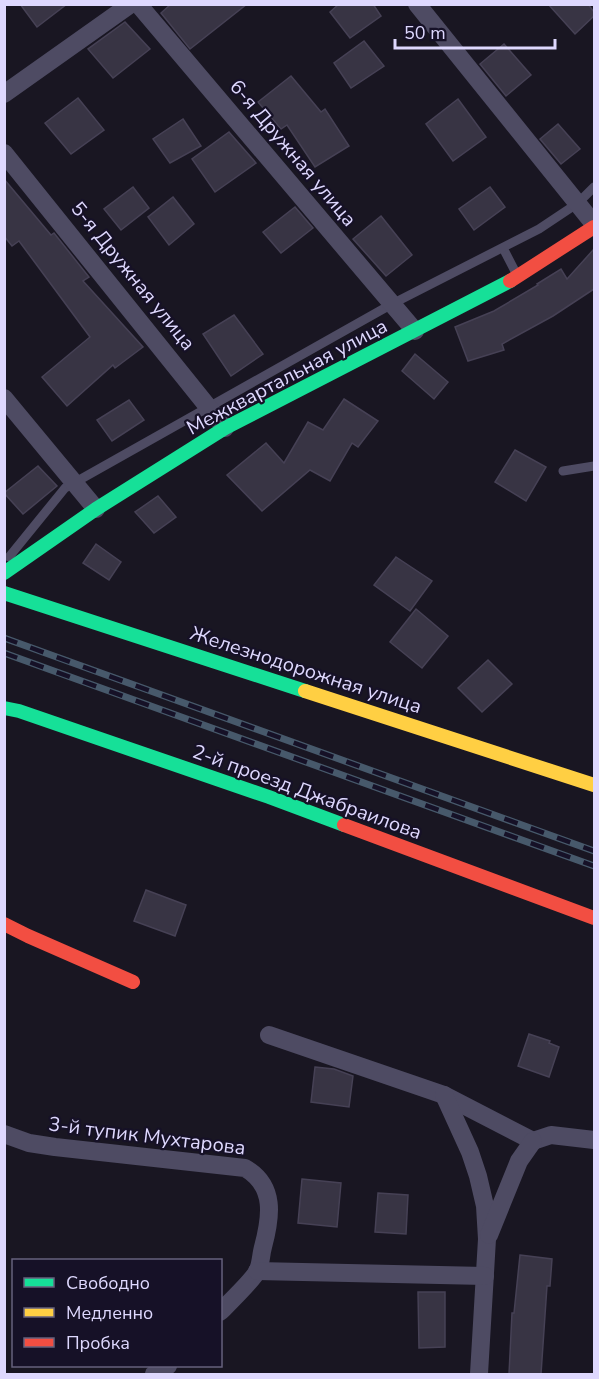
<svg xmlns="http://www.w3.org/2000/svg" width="599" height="1379" font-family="'Nunito Sans',sans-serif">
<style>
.building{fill:#383444;stroke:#464155;stroke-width:1.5}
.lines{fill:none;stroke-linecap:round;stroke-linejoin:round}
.lane{stroke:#4e4b63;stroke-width:9}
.street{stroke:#4e4b63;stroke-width:18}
.fast{stroke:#16e098;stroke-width:14}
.slow{stroke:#ffcf43;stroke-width:14}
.jam{stroke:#f24e42;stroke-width:14}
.rail-casing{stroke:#47596b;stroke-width:7}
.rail{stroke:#161127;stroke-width:4.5;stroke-dasharray:14;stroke-linecap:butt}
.labels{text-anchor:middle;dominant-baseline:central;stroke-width:4.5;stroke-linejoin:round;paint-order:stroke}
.street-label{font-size:20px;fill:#ded8fe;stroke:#161127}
</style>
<rect width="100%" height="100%" fill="#191622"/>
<!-- building -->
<g class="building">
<path d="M20,4H67L37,27Z"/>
<path d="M171,4H247L190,49L161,13Z"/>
<path d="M339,4H373L381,16L350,38L330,12Z"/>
<path d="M548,4H588L594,12V16L575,34Z"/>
<path d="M125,22L150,49L113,78L88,49Z"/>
<path d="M364,41L384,66L351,88L334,63Z"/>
<path d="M504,44L531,75L506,96L480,64Z"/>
<path d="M291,76L321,112L325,109L349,146L315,167L287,125L281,129L258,102Z"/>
<path d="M78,98L104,130L71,154L45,123Z"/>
<path d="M458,99L486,137L453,161L426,124Z"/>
<path d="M183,119L201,146L170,163L153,139Z"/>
<path d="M558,124L580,149L561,164L540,139Z"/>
<path d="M229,132L256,163L215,192L192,159Z"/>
<path d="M4,179L51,235L54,233L89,277L83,281L143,347L115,368L113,365L67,406L42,377L90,337L19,241L12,246L4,236Z"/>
<path d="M133,187L149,208L121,230L104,209Z"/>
<path d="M490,187L505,207L474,230L459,209Z"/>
<path d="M173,197L194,224L169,245L148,217Z"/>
<path d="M295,207L313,228L281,253L263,232Z"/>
<path d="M381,216L412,255L386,276L353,239Z"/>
<path d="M594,249V289L553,316L502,344L504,350L468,361L455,327L494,311L538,285L537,284L561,269L567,279Z"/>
<path d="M234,315L263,354L231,376L203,334Z"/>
<path d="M415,354L448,382L434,399L402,371Z"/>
<path d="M344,399L378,421L358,447L352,443L330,481L310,470L262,511L227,475L266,443L284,463L308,422L323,430Z"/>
<path d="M129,400L144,420L112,441L97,420Z"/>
<path d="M515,450L546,467L526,501L495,482Z"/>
<path d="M38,466L57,486L23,514L4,493Z"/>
<path d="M158,496L176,517L154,533L135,512Z"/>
<path d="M96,544L121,562L109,580L83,563Z"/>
<path d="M396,557L432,581L410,611L374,585Z"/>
<path d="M416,609L448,636L422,668L390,642Z"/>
<path d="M488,660L512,684L482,712L458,688Z"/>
<path d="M146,890L186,905L175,936L134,921Z"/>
<path d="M529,1034L550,1041L549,1043L559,1047L549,1077L518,1066Z"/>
<path d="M315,1067L334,1069L353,1076L349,1107L311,1102Z"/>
<path d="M302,1179L341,1183L337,1227L298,1223Z"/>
<path d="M378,1193L408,1195L406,1234L375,1232Z"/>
<path d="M520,1255L552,1259L550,1286H547L541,1374H509L512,1313H514Z"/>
<path d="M418,1292H445V1347L419,1348Z"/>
</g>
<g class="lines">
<!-- lane -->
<g class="lane">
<path d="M503,248L517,275"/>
<path d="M563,471L594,466"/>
<path d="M9,557L65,488L392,304L539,229L578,203L594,187"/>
</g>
<!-- street -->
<g class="street">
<path d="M138,4L415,331"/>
<path d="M417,4L594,224"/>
<path d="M4,94L131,4"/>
<path d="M4,153L225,428"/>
<path d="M4,398L96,509"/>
<path d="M269,1035L444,1095L533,1141"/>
<path d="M444,1095L470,1152L478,1176L485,1206L487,1239L479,1374"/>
<path d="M4,1134L29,1143L55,1147L245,1168C276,1186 271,1217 263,1247C261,1254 261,1263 258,1270C254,1279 229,1303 220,1312"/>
<path d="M533,1141L551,1135L594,1140"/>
<path d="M489,1235L519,1161L533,1141"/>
<path d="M257,1271L485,1276"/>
<path d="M154,1374L168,1366"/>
</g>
<!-- fast -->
<g class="fast">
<path d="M4,573L96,509L225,428L510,281"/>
<path d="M4,593L305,691"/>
<path d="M4,708L19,711L269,797L344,825"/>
</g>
<!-- slow -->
<path class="slow" d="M305,691L594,785"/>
<!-- jam -->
<g class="jam">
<path d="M510,281L594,227"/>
<path d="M344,825L594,918"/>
<path d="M4,924L28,936L133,982"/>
</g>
<defs>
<g id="rail">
<path d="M4,638L594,851"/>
<path d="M4,653L594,866"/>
</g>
</defs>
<!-- rail casing -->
<use href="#rail" class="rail-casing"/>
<!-- rail -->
<use href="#rail" class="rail"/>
</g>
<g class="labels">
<!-- street labels -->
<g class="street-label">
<text transform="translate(293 153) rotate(50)">6-я Дружная улица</text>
<text transform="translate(133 276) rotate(51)">5-я Дружная улица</text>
<text transform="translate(287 377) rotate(-28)">Межквартальная улица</text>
<text transform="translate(306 670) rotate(18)">Железнодорожная улица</text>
<text transform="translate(307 792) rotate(20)">2-й проезд Джабраилова</text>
<text transform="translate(147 1136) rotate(7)">3-й тупик Мухтарова</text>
</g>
</g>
<!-- border -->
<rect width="599" height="1379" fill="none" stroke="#ded8fe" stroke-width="12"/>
<!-- legend -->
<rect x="12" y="1259" width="210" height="108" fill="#161127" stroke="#66617d" stroke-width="1.5"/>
<rect x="24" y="1278" width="30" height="9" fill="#16e098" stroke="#66617d" stroke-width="1.5"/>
<text x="66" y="1289" font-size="18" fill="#ded8fe">Свободно</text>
<rect x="24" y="1308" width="30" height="9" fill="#ffcf43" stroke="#66617d" stroke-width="1.5"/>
<text x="66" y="1319" font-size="18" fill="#ded8fe">Медленно</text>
<rect x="24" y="1338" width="30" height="9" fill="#f24e42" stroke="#66617d" stroke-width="1.5"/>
<text x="66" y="1349" font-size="18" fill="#ded8fe">Пробка</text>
<!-- scale -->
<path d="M395 39v9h160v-9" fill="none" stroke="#ded8fe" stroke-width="3"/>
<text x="404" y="39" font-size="18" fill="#ded8fe" stroke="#161127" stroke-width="4.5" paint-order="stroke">50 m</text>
</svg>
